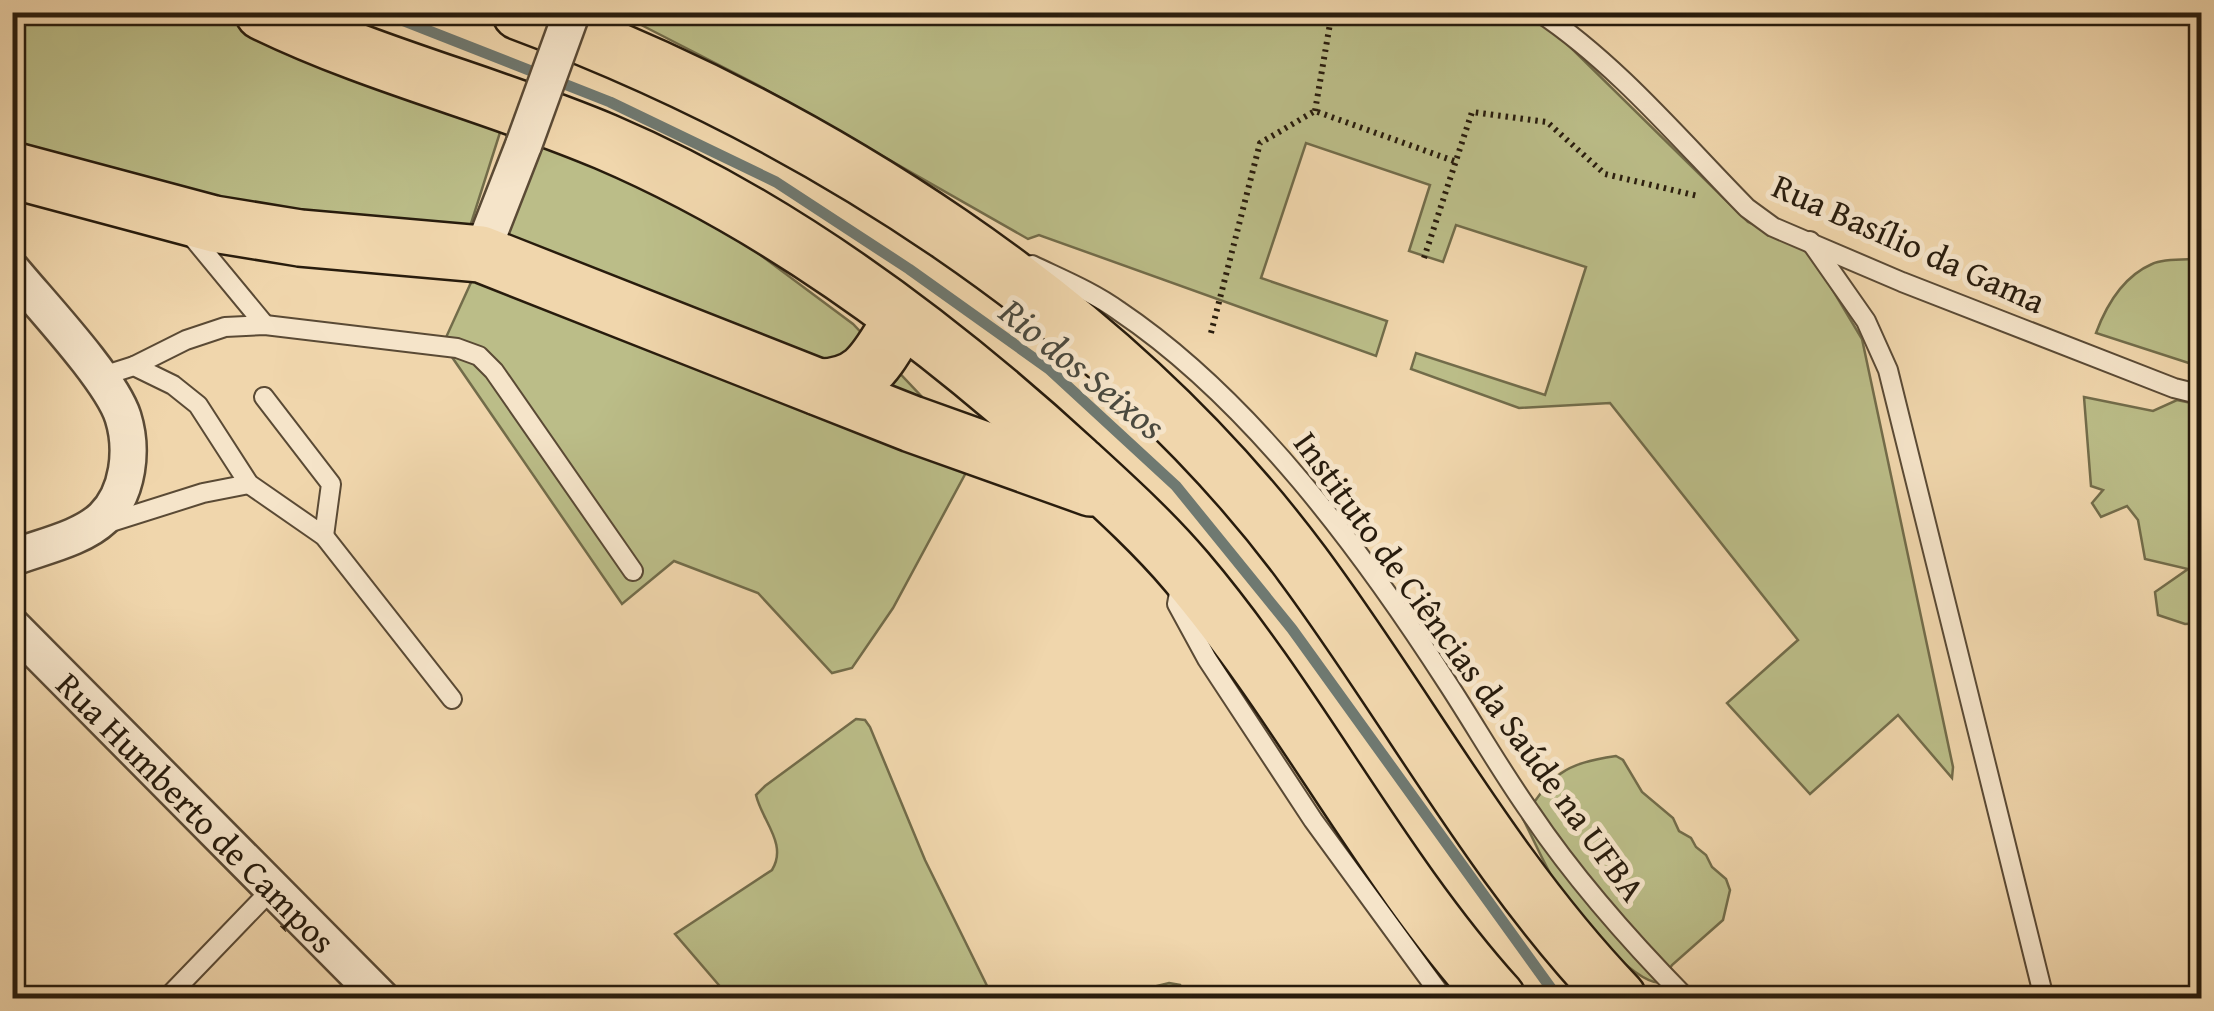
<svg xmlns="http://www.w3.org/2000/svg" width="2214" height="1011" font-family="'Gentium Book Plus',serif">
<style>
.green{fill:#bbbd88;stroke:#726c4a;stroke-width:2.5}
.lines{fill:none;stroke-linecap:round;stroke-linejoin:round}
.stream{stroke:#6f7971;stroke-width:11}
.lane-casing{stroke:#5a4a35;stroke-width:22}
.street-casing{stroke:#5a4a35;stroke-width:40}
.primary-casing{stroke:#281c0d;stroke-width:60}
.path{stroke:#281c0d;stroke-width:6;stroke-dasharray:2.5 5;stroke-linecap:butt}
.lane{stroke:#f5e4c9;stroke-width:18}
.street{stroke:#f5e4c9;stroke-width:35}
.primary{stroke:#f0d6ac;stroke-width:55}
.street-bridge-casing{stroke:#5a4a35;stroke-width:40;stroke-linecap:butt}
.street-bridge{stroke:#f5e4c9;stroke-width:35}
.labels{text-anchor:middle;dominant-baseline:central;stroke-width:10;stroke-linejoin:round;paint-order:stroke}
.street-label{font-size:35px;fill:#281c0d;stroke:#f5e4c9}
.water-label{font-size:38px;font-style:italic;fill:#4b4a3f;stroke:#f5e4c9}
</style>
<rect width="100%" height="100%" fill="#f0d6ac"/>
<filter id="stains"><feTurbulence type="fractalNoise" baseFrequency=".002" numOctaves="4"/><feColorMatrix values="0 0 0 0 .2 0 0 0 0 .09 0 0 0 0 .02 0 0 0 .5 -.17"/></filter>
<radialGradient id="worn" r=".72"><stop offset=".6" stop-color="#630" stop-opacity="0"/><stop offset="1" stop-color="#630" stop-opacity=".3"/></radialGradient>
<!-- green -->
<g class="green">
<path d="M616,12L1523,13L1557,34L1748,222L1807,247L1862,339L1953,767L1952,778L1898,715L1810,794L1727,703L1798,640L1610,403L1519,408L1411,369L1416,353L1545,395L1586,267L1456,225L1443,262L1409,251L1430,185L1306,143L1261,278L1387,321L1376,356L1039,235L1028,239L756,84Z"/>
<path d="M13,13H226L504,120L468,233L309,221L13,150Z"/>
<path d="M539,133L696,207L853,324L976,454L893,608L852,668L832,673L758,593L674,561L622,604L443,344Z"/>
<path d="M2201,259V367L2096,333C2106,306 2122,277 2152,264C2165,258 2187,260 2201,259Z"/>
<path d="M2084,397L2153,411L2177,400L2201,405V623L2185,624L2158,615L2155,592L2188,569L2145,559L2138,520L2127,506L2101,517L2092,503L2103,490L2091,486Z"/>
<path d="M856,719L865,720L870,727L925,860L993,998H730L675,934L772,870C788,844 762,821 756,795L765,786Z"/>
<path d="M1616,756L1623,760L1642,792L1673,818L1679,831L1691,838L1696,847L1706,855L1712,867L1726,879L1730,890L1723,920L1672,965L1660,983C1631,982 1569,908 1555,882C1543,862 1534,840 1523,819C1552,774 1563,764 1616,756Z"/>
<path d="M1169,983L1180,985L1189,998H1128L1149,988Z"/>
</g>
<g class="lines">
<!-- stream -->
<path class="stream" d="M381,12L610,102L776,182L909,269L1049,369L1176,486L1292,629L1558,998"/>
<defs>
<g id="lane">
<path d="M1539,12C1617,64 1681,141 1747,208L1773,227L1902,282L2174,388L2202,395"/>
<path d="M189,233L265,325"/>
<path d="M1810,241L1866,321L1888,370L2044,998"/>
<path d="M1032,265C1061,279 1093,292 1119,311C1250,399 1363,552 1448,684C1476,727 1501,771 1530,812C1575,879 1630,941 1686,998"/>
<path d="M134,366L186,340L225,327L265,325L457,348L479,356L494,371L633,571"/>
<path d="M105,385L112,373L134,366L173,385L198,405L249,484L324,536L452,699"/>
<path d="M264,397L331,484L324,536"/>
<path d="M105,524L203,493L249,484"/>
<path d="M1181,582L1177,604L1207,659L1313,820L1443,998"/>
<path d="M167,998L273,888"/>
</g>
<g id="street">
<path d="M481,254L524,144"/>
<path d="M12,270C40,304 111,379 123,417C133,449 129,493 103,518C81,539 40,547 12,558"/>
<path id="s1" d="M12,626L381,998"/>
</g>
<g id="primary">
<path d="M263,12C374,66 493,94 606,142C779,216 938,335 1076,462C1113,496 1153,532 1186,571C1300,705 1379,867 1497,998"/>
<path d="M520,12C813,121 1114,311 1302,564C1409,708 1493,868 1618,998"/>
<path d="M12,170L214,224L300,238L481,254L912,424L1091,488"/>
<path d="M819,387C868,387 878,356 902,319"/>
</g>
</defs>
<!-- lane casing -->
<use href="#lane" class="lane-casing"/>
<!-- street casing -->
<use href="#street" class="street-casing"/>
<!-- primary casing -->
<use href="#primary" class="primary-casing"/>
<!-- path -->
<g class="path">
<path d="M1702,22V12"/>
<path d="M1315,111L1332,12"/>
<path d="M1424,258L1472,112L1547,122L1605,174L1698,196"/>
<path d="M1211,333L1260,143L1315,111L1454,161"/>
</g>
<!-- lane -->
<use href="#lane" class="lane"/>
<!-- street -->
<use href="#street" class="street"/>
<!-- primary -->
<use href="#primary" class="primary"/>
<defs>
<path id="street-bridge" d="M524,144L572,12"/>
</defs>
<!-- street-bridge casing -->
<use href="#street-bridge" class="street-bridge-casing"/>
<!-- street-bridge -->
<use href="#street-bridge" class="street-bridge"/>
</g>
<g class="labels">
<!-- street labels -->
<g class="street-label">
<text transform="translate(1909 243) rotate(24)">Rua Basílio da Gama</text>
<text transform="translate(1470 666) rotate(54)">Instituto de Ciências da Saúde na UFBA</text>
<text stroke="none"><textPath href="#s1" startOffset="262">Rua Humberto de Campos</textPath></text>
</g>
<!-- water labels -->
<g class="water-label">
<text transform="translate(1083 368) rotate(39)">Rio dos Seixos</text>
</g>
</g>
<!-- margin -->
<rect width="2214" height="1011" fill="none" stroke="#f0d6ac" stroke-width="50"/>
<rect x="15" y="15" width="2184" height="981" fill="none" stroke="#281c0d" stroke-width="5"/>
<rect x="25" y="25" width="2164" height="961" fill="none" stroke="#281c0d" stroke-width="2.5"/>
<rect width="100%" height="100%" filter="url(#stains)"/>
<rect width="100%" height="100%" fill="url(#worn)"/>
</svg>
